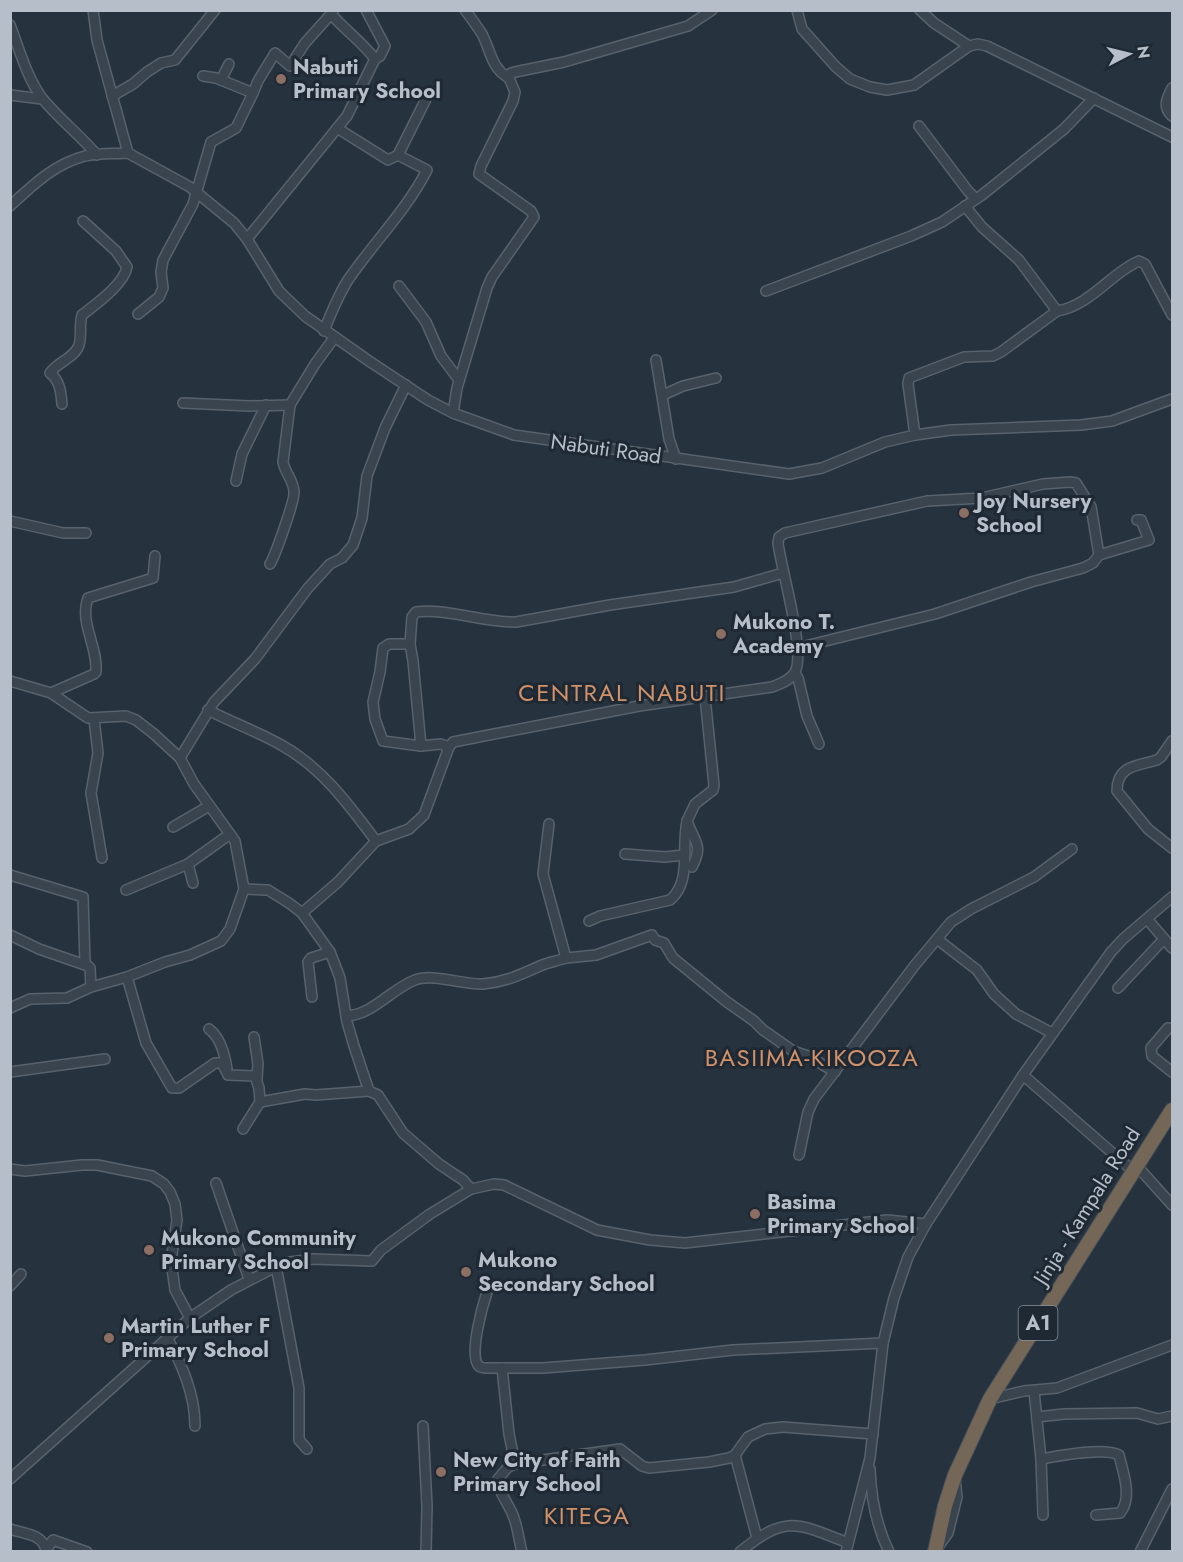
<svg xmlns="http://www.w3.org/2000/svg" width="1183" height="1562" font-family="Jost,sans-serif">
<style>
.lines{fill:none;stroke-linecap:round;stroke-linejoin:round}
.minor-casing{stroke:#58626c;stroke-width:12}
.highway-casing{stroke:#454f59;stroke-width:16}
.minor{stroke:#3a444e;stroke-width:9}
.highway{stroke:#746757;stroke-width:14}
.education-dot{fill:#8d6e63;stroke:#1f2934;stroke-width:2}
.labels{text-anchor:middle;dominant-baseline:central;stroke-width:6;stroke-linejoin:round;paint-order:stroke}
.shield{fill:#1f2934;stroke:#89929c;stroke-width:1.5}
.shield-label{font-size:20px;font-weight:bold;fill:#b6bfc9}
.poi-label{font-size:21px;font-weight:bold;fill:#b6bfc9;stroke:#1f2934;text-anchor:start}
.street-label{font-size:21px;fill:#b6bfc9;stroke:#1f2934}
.quarter-label{font-size:24px;letter-spacing:1.5px;fill:#d1916a;stroke:#1f2934}
</style>
<rect width="100%" height="100%" fill="#26323e"/>
<g class="lines">
<defs>
<g id="minor">
<path d="M93,10L97,40L128,153"/>
<path d="M797,10L802,29L836,67L850,79L870,87L887,90L914,85L969,46L978,44L987,46L1172,137"/>
<path d="M920,10L934,23L969,46"/>
<path d="M333,11L331,14C345,30 362,42 375,59"/>
<path d="M10,25C19,48 27,78 42,98C57,117 80,135 97,155"/>
<path d="M509,78L511,73L515,72L564,62L688,26L712,10"/>
<path d="M221,80L229,64"/>
<path d="M1172,88C1167,98 1162,107 1172,116"/>
<path d="M253,93L258,81L275,53L290,66L305,43L331,14"/>
<path d="M10,95L42,99"/>
<path d="M112,96L133,84L147,72L161,63L175,60L215,10"/>
<path d="M919,126L968,191L976,199"/>
<path d="M128,153L190,187L234,223L247,239L279,291L305,316L369,361L428,400L453,413L514,435L789,474L822,468L885,442L915,435L951,430L1081,425L1112,421L1172,399"/>
<path d="M398,155L426,99"/>
<path d="M10,206C33,185 54,164 85,156C99,153 114,154 128,153"/>
<path d="M965,206L982,227L1019,260L1057,311C1090,306 1112,272 1139,261L1145,264L1172,315"/>
<path d="M247,239L347,116L375,59L380,56L385,46L366,10"/>
<path d="M399,286L426,322L441,356L459,380"/>
<path d="M766,291L911,236L942,222L982,195L1002,179L1064,129L1094,98"/>
<path d="M138,314L159,297L163,288L161,272L163,260L193,204L211,142L236,128L253,93L216,78L203,76"/>
<path d="M324,331C331,313 338,296 348,280C374,242 406,211 427,170L398,155L388,160L337,128"/>
<path d="M656,360L669,439L676,459"/>
<path d="M663,395L683,386L716,378"/>
<path d="M183,403L249,406L290,405"/>
<path d="M62,404C61,392 60,381 50,373C57,362 75,358 79,345C82,335 79,325 82,315C96,304 124,284 127,267L116,251L83,221"/>
<path d="M453,413L457,388L487,288L492,277L534,217L531,211L479,174L481,166L513,101L515,92L509,78C491,68 491,51 482,34C477,26 471,18 465,10"/>
<path d="M915,435L908,384L909,378L964,357L993,356L1001,352L1057,311"/>
<path d="M236,481L242,454L266,405"/>
<path d="M10,521L63,533H86"/>
<path d="M1099,555L1149,540L1141,520H1137"/>
<path d="M270,564C275,556 295,500 294,492C294,481 285,473 283,462L290,405L315,364L334,338"/>
<path d="M410,644H389L383,648L380,672L373,702L375,719L383,741L421,746"/>
<path d="M795,673L798,678L807,716L819,744"/>
<path d="M10,681L51,693L88,718L126,716L136,720L154,734L180,758L194,784L235,841L244,889L230,929L221,941L190,955L165,962L127,977L91,987L67,998L30,999L10,1008"/>
<path d="M51,693L94,674L96,672C98,646 79,623 88,598L153,578L155,556"/>
<path d="M208,710C233,723 259,732 283,746C323,769 349,805 376,841"/>
<path d="M94,719L98,753L91,793L102,858"/>
<path d="M1172,741L1161,757L1157,760C1137,766 1117,765 1117,791L1148,829L1172,848"/>
<path d="M449,747L441,744L421,746L413,661L410,644L412,617L416,612C449,608 483,623 516,622L610,605L734,587L783,573"/>
<path d="M180,758L214,702L255,659L308,588L330,564L342,558L353,545L362,518L367,476L385,428L406,385"/>
<path d="M173,827L209,806"/>
<path d="M625,854L665,857L684,855"/>
<path d="M188,864L193,883"/>
<path d="M692,867C704,844 694,842 687,821L695,804L713,790L714,785L705,697"/>
<path d="M10,875L83,897L85,964"/>
<path d="M244,889L268,890L289,903L302,913L330,952L340,978L347,1022L354,1046L369,1091L378,1095L403,1133L439,1164L463,1180L471,1189"/>
<path d="M126,890L188,864L230,834"/>
<path d="M302,913L338,882L376,841L409,829L424,815L449,747L453,742L639,706L772,687C780,684 791,680 795,672C806,652 781,569 778,543L779,537L785,533L927,501L982,498L1043,484L1070,482L1076,483L1091,507L1099,555L1093,563L1083,568L1031,582L935,614L797,648"/>
<path d="M1147,919L1172,948"/>
<path d="M589,921L600,916L670,900C692,882 681,848 687,821"/>
<path d="M10,935L39,949L88,966L90,968L91,987"/>
<path d="M937,939L977,970L994,994L1016,1014L1052,1033"/>
<path d="M566,958L596,955L652,935L655,940L664,943L673,958L727,1002L754,1021L763,1030L793,1051L808,1056L835,1072"/>
<path d="M127,977L146,1043L172,1088H179L215,1063H222L228,1075L255,1076L259,1088L260,1102L305,1094L316,1095L369,1091"/>
<path d="M1118,988L1164,939"/>
<path d="M312,997L308,962L311,958L330,952"/>
<path d="M346,1016C373,1015 391,989 415,980C432,973 464,985 483,984C505,982 520,975 540,966C548,962 558,961 566,958L543,874L549,824"/>
<path d="M1168,1028L1151,1048L1152,1056L1172,1072"/>
<path d="M209,1029C221,1038 225,1055 227,1069"/>
<path d="M254,1037L258,1064L257,1079"/>
<path d="M10,1072L105,1059"/>
<path d="M1023,1075L1133,1171"/>
<path d="M243,1129L260,1102"/>
<path d="M799,1155L808,1112L814,1099L915,965L951,922L971,909L1034,877L1072,849"/>
<path d="M1137,1166L1172,1205"/>
<path d="M10,1169L25,1171L82,1165H97L152,1176L164,1184L170,1192L175,1204L177,1220L171,1261L175,1290L190,1318"/>
<path d="M216,1183L249,1279"/>
<path d="M276,1266L299,1388V1440L307,1449"/>
<path d="M10,1286L21,1274"/>
<path d="M487,1292C483,1304 468,1357 479,1366C481,1368 484,1368 487,1368H543L645,1360L733,1350L883,1343"/>
<path d="M167,1337C182,1365 195,1394 195,1426"/>
<path d="M502,1368L509,1434L515,1464"/>
<path d="M1034,1391L1041,1459C1058,1456 1104,1447 1119,1455C1123,1472 1133,1498 1120,1513L1096,1515"/>
<path d="M990,1399L1024,1391L1057,1388L1172,1345"/>
<path d="M1037,1417L1064,1414L1137,1413L1158,1419L1172,1416"/>
<path d="M423,1426L427,1506L426,1552"/>
<path d="M735,1455L757,1538"/>
<path d="M1041,1459L1043,1515"/>
<path d="M870,1469C871,1498 876,1525 889,1552"/>
<path d="M10,1479L190,1318L231,1290L283,1263L313,1259L372,1261L381,1250L430,1214L471,1189L494,1184L504,1185L597,1230L650,1240L685,1243L887,1220L926,1224"/>
<path d="M10,1529C24,1534 45,1534 46,1552"/>
<path d="M938,1547L948,1533L957,1497L955,1478"/>
<path d="M47,1549L53,1540L87,1552"/>
<path d="M522,1552C519,1541 518,1529 514,1518C509,1503 499,1495 498,1479L508,1467L515,1464L620,1449L642,1466L649,1468L709,1462L729,1458L735,1455L748,1437L765,1429L783,1427L873,1434"/>
<path d="M740,1552C786,1514 797,1523 848,1543"/>
<path d="M846,1552L870,1458L883,1343L894,1298L908,1257L926,1224L1023,1075L1111,952L1123,939L1172,897"/>
<path d="M1140,1552L1172,1489"/>
</g>
<path id="highway" d="M935,1552L945,1506L955,1475L990,1399L1172,1110"/>
</defs>
<!-- minor casing -->
<use href="#minor" class="minor-casing"/>
<!-- highway casing -->
<use href="#highway" class="highway-casing"/>
<!-- minor -->
<use href="#minor" class="minor"/>
<!-- highway -->
<use href="#highway" class="highway"/>
</g>
<!-- markers -->
<g class="education-dot">
<circle cx="281" cy="79" r="6"/>
<circle cx="964" cy="513" r="6"/>
<circle cx="721" cy="634" r="6"/>
<circle cx="755" cy="1214" r="6"/>
<circle cx="149" cy="1250" r="6"/>
<circle cx="466" cy="1272" r="6"/>
<circle cx="109" cy="1338" r="6"/>
<circle cx="441" cy="1472" r="6"/>
</g>
<g class="labels">
<!-- shield labels -->
<rect class="shield" x="1018.5" y="1306" width="39" height="34" rx="4.5"/>
<g class="shield-label">
<text x="1038" y="1323">A1</text>
</g>
<!-- poi labels -->
<g class="poi-label">
<text x="293" y="67">Nabuti<tspan x="293" dy="24">Primary School</tspan></text>
<text x="976" y="501">Joy Nursery<tspan x="976" dy="24">School</tspan></text>
<text x="733" y="622">Mukono T.<tspan x="733" dy="24">Academy</tspan></text>
<text x="767" y="1202">Basima<tspan x="767" dy="24">Primary School</tspan></text>
<text x="161" y="1238">Mukono Community<tspan x="161" dy="24">Primary School</tspan></text>
<text x="478" y="1260">Mukono<tspan x="478" dy="24">Secondary School</tspan></text>
<text x="121" y="1326">Martin Luther F<tspan x="121" dy="24">Primary School</tspan></text>
<text x="453" y="1460">New City of Faith<tspan x="453" dy="24">Primary School</tspan></text>
</g>
<!-- street labels -->
<g class="street-label">
<text transform="translate(606 449) rotate(8)">Nabuti Road</text>
<text transform="translate(1087 1206) rotate(-58)">Jinja - Kampala Road</text>
</g>
<!-- quarter labels -->
<g class="quarter-label">
<text x="622" y="692">CENTRAL NABUTI</text>
<text x="812" y="1057">BASIIMA-KIKOOZA</text>
<text x="587" y="1515">KITEGA</text>
</g>
</g>
<!-- border -->
<rect width="1183" height="1562" fill="none" stroke="#b6bfc9" stroke-width="24"/>
<!-- north arrow -->
<g transform="translate(1129 54) rotate(83)" stroke="#1f2934" stroke-width="4.5" paint-order="stroke">
<path d="M0-4.5L10 22L0 15L-10 22Z" fill="#b6bfc9"/>
<text y="-9" font-size="16" font-weight="bold" text-anchor="middle" fill="#b6bfc9">N</text>
</g>
</svg>
